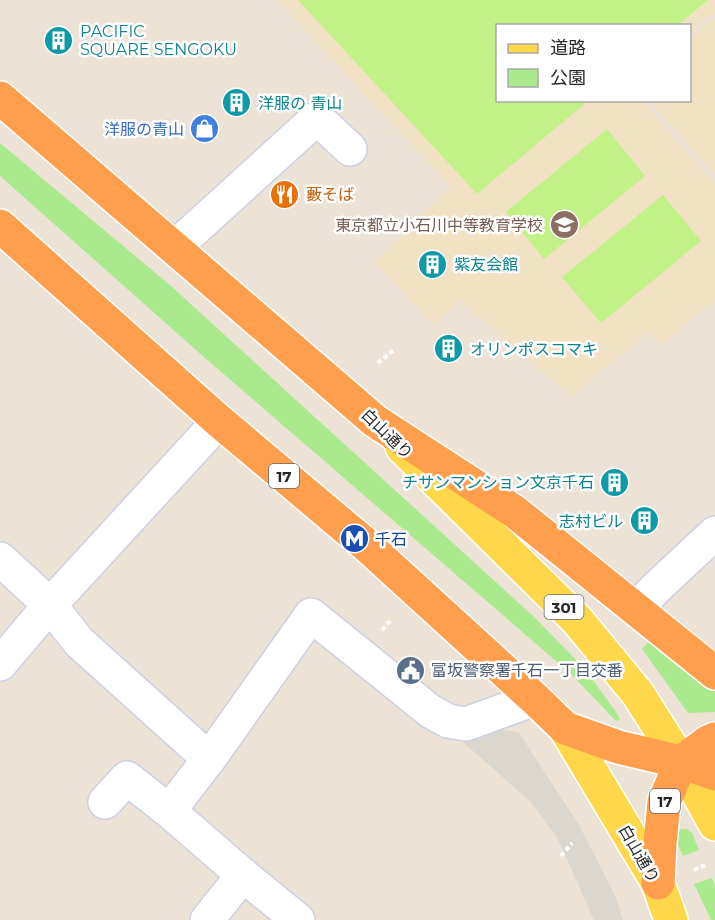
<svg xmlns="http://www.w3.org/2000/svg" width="715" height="920" font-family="Montserrat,'Noto Sans JP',sans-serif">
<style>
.education{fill:#f0e2c3}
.green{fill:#aae98d}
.pitch{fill:#c2f187}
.plaza{fill:#dbd6ce}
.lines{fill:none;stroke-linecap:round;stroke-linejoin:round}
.minor-casing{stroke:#ccd0e2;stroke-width:36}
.major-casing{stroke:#fff;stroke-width:36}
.highway-casing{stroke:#fff;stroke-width:36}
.path{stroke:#fff;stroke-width:4;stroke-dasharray:4.5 3;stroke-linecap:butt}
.minor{stroke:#fff;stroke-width:33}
.major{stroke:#fed84a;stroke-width:33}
.highway{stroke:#ff9f4e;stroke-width:33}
.labels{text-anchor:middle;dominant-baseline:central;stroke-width:5;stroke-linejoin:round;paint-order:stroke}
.shield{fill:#fff;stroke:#686868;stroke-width:1.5}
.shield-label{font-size:15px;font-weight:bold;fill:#272727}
.culture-label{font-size:16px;fill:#0d838f;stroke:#fff;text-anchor:start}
.shop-label{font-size:16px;fill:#366cbe;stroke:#fff;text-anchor:end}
.food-label{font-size:16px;fill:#c56008;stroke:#fff;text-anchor:start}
.education-label{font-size:16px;fill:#785e54;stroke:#fff;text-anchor:end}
.street-label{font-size:16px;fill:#272727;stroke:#fff}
.transit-label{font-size:16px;fill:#164399;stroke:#fff;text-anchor:start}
.service-label{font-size:16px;fill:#4e5e75;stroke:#fff;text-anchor:start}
</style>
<rect width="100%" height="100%" fill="#ece3d6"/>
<!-- education -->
<g class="education">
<path d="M277,0H715V12L690,33V26H498V100L643,101L715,184V300L661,345L649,332L571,397L459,300L435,325L375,263L451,187Z"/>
<path d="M715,18V176L650,101L690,100V39Z"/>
</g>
<!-- green -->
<g class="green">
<path d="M0,143L171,286L534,617L584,668L616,712L620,719L616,721L571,674L205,358L0,176Z"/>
<path d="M651,639L715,690V712L688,713L642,649Z"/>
<path d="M681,829H687L692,833L699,850L683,856L676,840L677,832Z"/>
<path d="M712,878L715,887V920H711L694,884Z"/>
</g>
<!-- pitch -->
<g class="pitch">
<path d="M298,0H708L678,25L498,26V100L588,101L477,194Z"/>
<path d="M607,129L645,176L544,259L506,212Z"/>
<path d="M663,195L701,241L601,323L562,277Z"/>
</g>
<!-- plaza -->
<path class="plaza" d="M496,730H507L519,733L579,825L616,898L623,920H594L557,837L530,801L463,742Z"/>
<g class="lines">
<defs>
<g id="minor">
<path d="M174,248L317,118L350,149"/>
<path d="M0,559L50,605L79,642L209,759"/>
<path d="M636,609L655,589L715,533"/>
<path d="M0,664L50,605L219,421"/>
<path d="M105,802L127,778L169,811"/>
<path d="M207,920L243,875"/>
<path d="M298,920L243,875L169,811L209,759L311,615L430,711L448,721L466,724L535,699"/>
</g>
<g id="major">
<path d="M402,447L577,620L638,694L681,762L715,824"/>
<path d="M565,728L658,883L671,920"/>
</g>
<g id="highway">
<path d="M0,98L375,421L515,512L715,673"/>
<path d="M0,226L219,421L364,543L535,699L565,728L618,747L681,762L715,774"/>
<path d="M658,883L660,844L664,802L681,762L708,742L715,739"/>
</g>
</defs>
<!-- minor casing -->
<use href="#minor" class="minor-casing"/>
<!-- major casing -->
<use href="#major" class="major-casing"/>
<!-- highway casing -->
<use href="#highway" class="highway-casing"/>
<!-- path -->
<g class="path">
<path d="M378,363L395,349"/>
<path d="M382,630L390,621"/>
<path d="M561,856L572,843"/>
<path d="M694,870L707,864"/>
</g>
<!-- minor -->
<use href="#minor" class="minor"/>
<!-- major -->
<use href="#major" class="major"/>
<!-- highway -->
<use href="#highway" class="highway"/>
</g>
<!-- icons -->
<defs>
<symbol id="building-disc" viewBox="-11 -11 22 22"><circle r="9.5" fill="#0f9aa8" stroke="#fff"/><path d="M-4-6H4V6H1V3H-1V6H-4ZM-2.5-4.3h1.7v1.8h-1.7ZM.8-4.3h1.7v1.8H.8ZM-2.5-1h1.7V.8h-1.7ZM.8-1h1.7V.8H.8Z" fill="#fff"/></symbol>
<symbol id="shop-disc" viewBox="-11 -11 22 22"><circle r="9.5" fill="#3f7fe0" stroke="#fff"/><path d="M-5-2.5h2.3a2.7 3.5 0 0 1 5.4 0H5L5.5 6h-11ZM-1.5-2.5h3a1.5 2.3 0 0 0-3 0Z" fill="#fff"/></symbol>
<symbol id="restaurant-disc" viewBox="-11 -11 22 22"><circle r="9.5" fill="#e8710a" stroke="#fff"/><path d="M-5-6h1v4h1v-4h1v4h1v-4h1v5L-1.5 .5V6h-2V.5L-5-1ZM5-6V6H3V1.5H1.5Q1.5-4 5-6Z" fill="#fff"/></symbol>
<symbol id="school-disc" viewBox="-11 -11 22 22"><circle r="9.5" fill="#8d6e63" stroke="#fff"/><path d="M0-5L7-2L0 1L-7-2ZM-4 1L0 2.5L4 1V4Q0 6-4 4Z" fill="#fff"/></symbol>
<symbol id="metro-disc" viewBox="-11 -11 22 22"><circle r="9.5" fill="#1a4fb4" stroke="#fff"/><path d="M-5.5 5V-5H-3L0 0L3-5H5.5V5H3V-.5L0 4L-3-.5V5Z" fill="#fff"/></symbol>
<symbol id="civic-disc" viewBox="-11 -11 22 22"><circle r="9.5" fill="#5c6f8a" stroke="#fff"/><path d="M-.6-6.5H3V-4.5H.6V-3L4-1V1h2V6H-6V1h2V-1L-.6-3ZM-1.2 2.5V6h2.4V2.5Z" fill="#fff"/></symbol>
</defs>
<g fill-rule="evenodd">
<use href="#building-disc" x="42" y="24" width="33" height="33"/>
<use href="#building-disc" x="220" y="86" width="33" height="33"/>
<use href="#shop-disc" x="188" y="112" width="33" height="33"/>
<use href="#restaurant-disc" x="268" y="178" width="33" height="33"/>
<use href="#school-disc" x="548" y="208" width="33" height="33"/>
<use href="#building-disc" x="416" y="248" width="33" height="33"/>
<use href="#building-disc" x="432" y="332" width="33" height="33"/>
<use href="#building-disc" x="598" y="466" width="33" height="33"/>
<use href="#building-disc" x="628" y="504" width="33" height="33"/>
<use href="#metro-disc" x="338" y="522" width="33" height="33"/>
<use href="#civic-disc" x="394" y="654" width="33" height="33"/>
</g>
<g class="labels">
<!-- shield labels -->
<g class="shield">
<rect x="269" y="464" width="30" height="24" rx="4.5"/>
<rect x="544.5" y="595" width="39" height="24" rx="4.5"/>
<rect x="650" y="789" width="30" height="24" rx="4.5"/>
</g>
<g class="shield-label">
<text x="284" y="476">17</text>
<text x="564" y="607">301</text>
<text x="665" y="801">17</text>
</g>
<!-- culture labels -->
<g class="culture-label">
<text x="80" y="31">PACIFIC<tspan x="80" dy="18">SQUARE SENGOKU</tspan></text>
<text x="258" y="103">洋服の 青山</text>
<text x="454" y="264">紫友会館</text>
<text x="470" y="349">オリンポスコマキ</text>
<text x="594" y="482" text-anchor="end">チサンマンション文京千石</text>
<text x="623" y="521" text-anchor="end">志村ビル</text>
</g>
<!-- shop labels -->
<g class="shop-label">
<text x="184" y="129">洋服の青山</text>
</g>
<!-- food labels -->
<g class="food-label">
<text x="306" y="194">藪そば</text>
</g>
<!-- education labels -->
<g class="education-label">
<text x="543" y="225">東京都立小石川中等教育学校</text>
</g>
<!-- street labels -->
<g class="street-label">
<text transform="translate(387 434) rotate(44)">白山通り</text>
<text transform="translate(639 854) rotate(60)">白山通り</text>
</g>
<!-- transit labels -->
<g class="transit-label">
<text x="375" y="539">千石</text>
</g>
<!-- service labels -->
<g class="service-label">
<text x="431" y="670">富坂警察署千石一丁目交番</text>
</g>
</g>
<!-- legend -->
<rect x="496" y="24" width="195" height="78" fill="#ffffff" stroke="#a9a9a9" stroke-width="1.5"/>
<rect x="508" y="44" width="30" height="9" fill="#fed84a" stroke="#a9a9a9" stroke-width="1.5"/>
<text x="550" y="54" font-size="18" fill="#272727">道路</text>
<rect x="508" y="69" width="30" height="18" fill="#aae98d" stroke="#a9a9a9" stroke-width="1.5"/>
<text x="550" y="84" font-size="18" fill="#272727">公園</text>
</svg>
